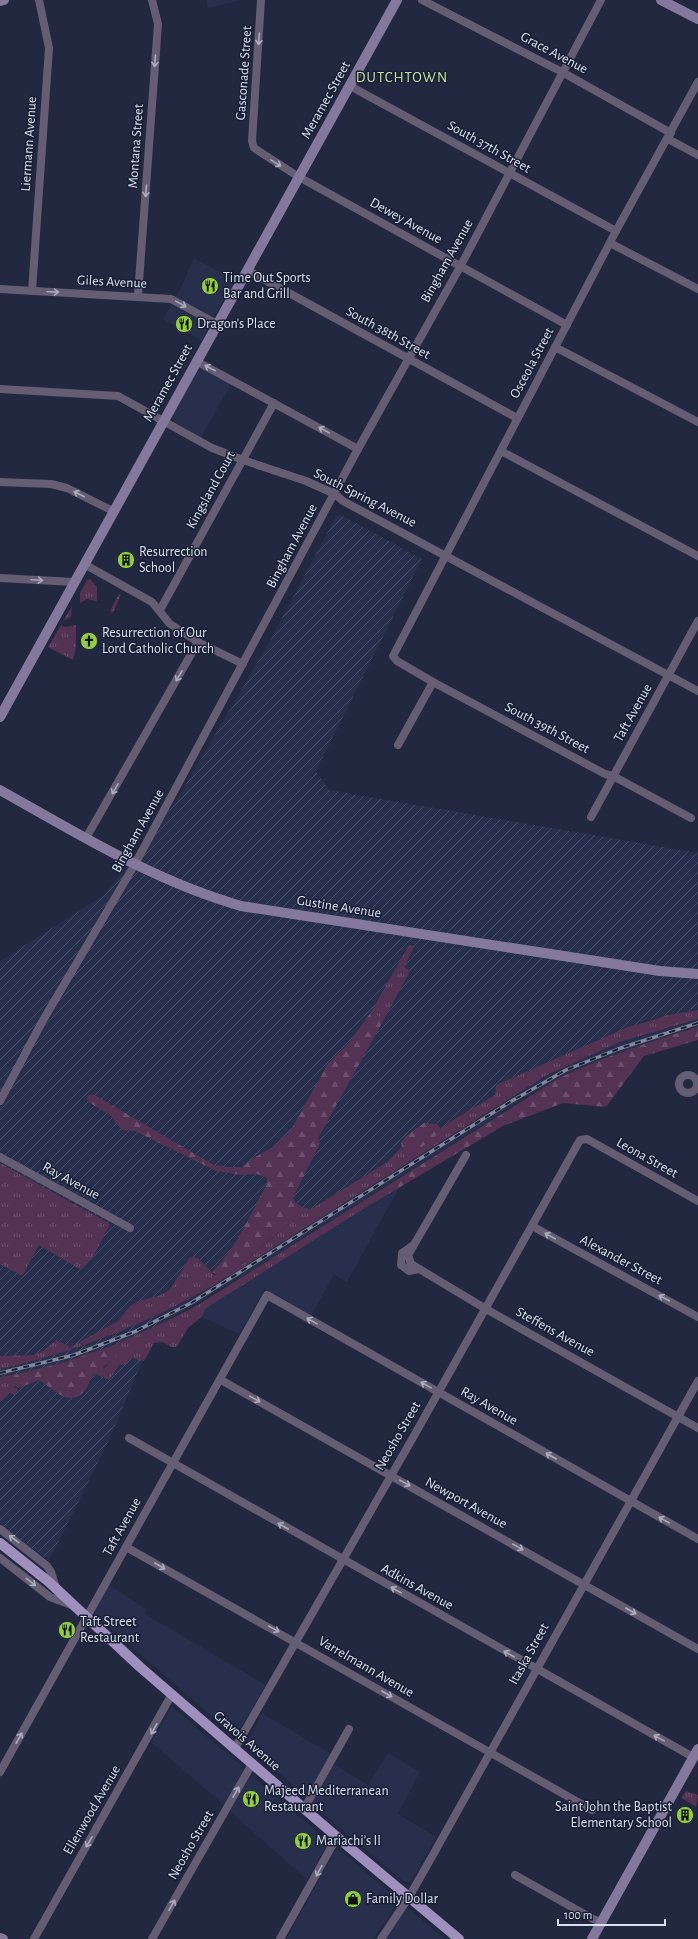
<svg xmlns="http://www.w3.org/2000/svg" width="698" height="1939" font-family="'Alegreya Sans',sans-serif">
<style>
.built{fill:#272f4c}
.industrial{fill:url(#industrial-furrows)}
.grass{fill:url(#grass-tufts)}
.forest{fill:url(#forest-firs)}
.garden{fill:url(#garden-dots)}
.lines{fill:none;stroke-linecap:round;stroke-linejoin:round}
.street{stroke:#645d73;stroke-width:8}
.secondary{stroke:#84799d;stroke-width:10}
.primary{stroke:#9e8fbd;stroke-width:10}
.rail-casing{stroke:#82889b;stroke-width:3.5}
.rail{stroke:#181e34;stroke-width:2;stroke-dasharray:6;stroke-linecap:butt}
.oneway{stroke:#abacbd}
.labels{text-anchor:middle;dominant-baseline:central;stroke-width:3;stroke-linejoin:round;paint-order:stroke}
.street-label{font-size:14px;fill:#dae0ef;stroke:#181e34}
.poi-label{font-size:14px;fill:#dae0ef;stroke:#181e34;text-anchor:start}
.neighbourhood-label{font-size:15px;letter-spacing:1px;fill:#c2e69f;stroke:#181e34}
</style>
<defs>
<pattern id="industrial-furrows" width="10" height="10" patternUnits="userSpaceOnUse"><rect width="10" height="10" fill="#272f4c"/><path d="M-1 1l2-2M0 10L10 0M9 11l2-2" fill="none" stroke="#464d66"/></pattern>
<pattern id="grass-tufts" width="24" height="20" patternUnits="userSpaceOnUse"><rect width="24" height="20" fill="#543254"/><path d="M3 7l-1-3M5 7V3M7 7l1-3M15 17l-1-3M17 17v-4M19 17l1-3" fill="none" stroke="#6c4f6d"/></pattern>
<pattern id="forest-firs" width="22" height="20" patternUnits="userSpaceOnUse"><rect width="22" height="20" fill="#543254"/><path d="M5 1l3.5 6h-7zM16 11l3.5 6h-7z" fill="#6c4f6d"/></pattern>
<pattern id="garden-dots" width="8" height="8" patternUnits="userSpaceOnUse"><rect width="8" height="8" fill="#543254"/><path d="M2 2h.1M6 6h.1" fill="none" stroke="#6c4f6d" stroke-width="1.8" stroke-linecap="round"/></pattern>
</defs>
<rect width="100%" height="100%" fill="#21283f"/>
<!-- built -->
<g class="built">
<path d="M206,0H243L208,8Z"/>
<path d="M194,258L235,280L215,316H211L176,298Z"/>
<path d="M172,305L206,323L208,328L202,341L163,319Z"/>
<path d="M203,368L231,384L201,437L174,422L172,416L197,371Z"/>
<path d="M698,1019V1027L637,1046L586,1066L537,1091L263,1264L167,1321L145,1331L0,1369L154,1317L178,1305L216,1284L547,1075L620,1042Z"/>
<path d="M400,1186L347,1282L334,1275L311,1315L265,1289L239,1334L202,1317L205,1309Z"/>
<path d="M109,1585L146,1609L145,1614L266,1685L237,1734L231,1733L95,1615V1610Z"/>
<path d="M172,1707L242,1766L243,1771L224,1805L151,1742Z"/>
<path d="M262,1713L331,1754L306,1796L247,1746V1740L252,1733Z"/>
<path d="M388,1753L420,1772L398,1814L436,1837L411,1882L403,1881L314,1806L313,1802L334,1764L368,1785Z"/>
<path d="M253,1777L327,1840V1845L307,1880L230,1811L249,1778Z"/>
<path d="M336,1850H340L397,1899L398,1903L373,1939H286Z"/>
<path d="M408,1909L410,1910L445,1939H385L404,1911Z"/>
</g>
<!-- industrial -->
<path class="industrial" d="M341,515L422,559L316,771L329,790L698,853V1010L668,1015L645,1021L496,1085L495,1095L168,1300L110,1438L49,1561L0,1524V961L104,895L175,803L272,637L336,516Z"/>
<!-- grass -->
<g class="grass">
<path d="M90,579L97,587V601L87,599L80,603V593L87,580Z"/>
<path d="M72,606L71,617L63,621Z"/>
<path d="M61,625L65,627L76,625V647L73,660L48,647Z"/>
<path d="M409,945L414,947L404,967L410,971L381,1025L376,1012H371Z"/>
<path d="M698,1010V1019L620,1042L547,1075L216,1284C145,1324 80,1351 0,1369V1356L34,1355L43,1351L56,1340L71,1347L118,1321L129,1307L138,1301L158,1296L170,1290L190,1257L198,1258L214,1275L230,1273L292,1221L301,1210L300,1206L309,1209L313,1208L387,1162L401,1148L403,1151C424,1149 428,1140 442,1128C458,1116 478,1105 495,1095L496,1085L626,1028L668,1015Z"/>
<path d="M0,1163L110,1224L93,1257L81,1270L39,1245L22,1276L0,1264Z"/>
<path d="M363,1201L361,1204L365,1208L205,1309L202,1317L188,1328L177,1347H172L162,1342L154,1343L144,1361C134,1360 133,1354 126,1364L119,1365L109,1380L94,1373L106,1367L116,1355V1348L111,1346L167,1321L196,1306Z"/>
<path d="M17,1374L13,1377L14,1387L18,1389L15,1395L10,1393L0,1402V1377Z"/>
<path d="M686,1791L698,1795L696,1807L681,1798Z"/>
</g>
<!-- forest -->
<g class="forest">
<path d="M371,1012H376L381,1025L318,1138L320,1144L293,1197L295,1202L300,1206L301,1210L292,1221L230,1273L221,1277L212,1272C236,1249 250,1214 267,1184V1178L257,1174L241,1175L216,1171L135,1131L122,1130L110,1115L87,1101L88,1096L93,1094L212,1164L224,1167H244L250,1160L274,1146L291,1130L327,1065L348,1044Z"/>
<path d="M698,1027V1040L644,1056L606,1107L563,1103L503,1126L365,1208L361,1204L363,1201L559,1078C604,1057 651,1041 698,1027Z"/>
<path d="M424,1123L437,1124L441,1129C435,1139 416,1154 403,1151L401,1143L405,1137Z"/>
<path d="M111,1346L116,1348V1355C108,1366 103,1366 95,1373C90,1377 89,1385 86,1389C69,1410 56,1390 39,1380L19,1388L12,1384L13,1377L17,1374L65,1362Z"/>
</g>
<!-- garden -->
<path class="garden" d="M119,594H121L113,613L110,611Z"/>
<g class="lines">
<!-- street -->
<g class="street">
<path d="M261,0L252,141L254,148L299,177L567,325"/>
<path d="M422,0L562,72L671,133"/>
<path d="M350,86L616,231"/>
<path d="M668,139L698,155"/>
<path d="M610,243L698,289"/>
<path d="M247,270L517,418"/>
<path d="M0,289L171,299L217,324"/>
<path d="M32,291L49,48L39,0"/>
<path d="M138,295L158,24L152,0"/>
<path d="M555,347L698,422"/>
<path d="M196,361L358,449"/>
<path d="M0,389L118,396L212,448L243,460L306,481L335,494L343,501L698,691"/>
<path d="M501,451L698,556"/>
<path d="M0,482L51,484L67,488L113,511"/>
<path d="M84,564L152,602L170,624L198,642L243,664"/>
<path d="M0,578L74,582"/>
<path d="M160,610L274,403"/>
<path d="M398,745L433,682"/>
<path d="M591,817L698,621"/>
<path d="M691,818L613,776L605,774L433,682L397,661L393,656L616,231L698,82"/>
<path d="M86,838L198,642"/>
<circle cx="688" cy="1084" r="9"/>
<path d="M0,1101L42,1022L135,864L358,449L460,267L601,0"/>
<path d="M466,1155L411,1250L408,1255L411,1264L486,1309L698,1428"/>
<path d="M0,1157L130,1228"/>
<path d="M532,1226L698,1317"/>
<path d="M412,1246L402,1253L401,1265L409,1271L419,1269"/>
<path d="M221,1380L698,1649"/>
<path d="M129,1438L693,1757"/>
<path d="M0,1529L47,1566L51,1572L56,1588"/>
<path d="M126,1547L592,1810"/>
<path d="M0,1558L50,1597L74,1606"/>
<path d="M235,1748L415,1434L580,1140L587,1139L698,1201"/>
<path d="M0,1772L267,1295L698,1539"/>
<path d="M304,1809L349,1729"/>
<path d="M515,1875L593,1919L601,1922"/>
<path d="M34,1939L172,1694"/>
<path d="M152,1939L252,1764"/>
<path d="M280,1939L337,1837"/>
<path d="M381,1939L409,1897L434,1853L698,1381"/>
</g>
<!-- secondary -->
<g class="secondary">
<path d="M661,0L698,19"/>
<path d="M0,1L4,0"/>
<path d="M0,717L397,0"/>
<path d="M0,790C78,834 154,881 241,906L660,971L698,974"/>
<path d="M0,1938L3,1939"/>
<path d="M592,1939L698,1749"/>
</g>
<!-- primary -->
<path class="primary" d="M0,1543L49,1582L140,1667L337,1837L459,1939"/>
<defs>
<path id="rail" d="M0,1373L74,1355L134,1332L191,1303L510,1102L566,1070L618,1049L698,1023"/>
</defs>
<!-- rail casing -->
<use href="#rail" class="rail-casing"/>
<!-- rail -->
<use href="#rail" class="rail"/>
</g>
<!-- one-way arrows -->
<defs><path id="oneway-shaft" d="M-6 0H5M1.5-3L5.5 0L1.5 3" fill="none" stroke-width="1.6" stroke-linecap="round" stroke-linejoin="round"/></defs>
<g class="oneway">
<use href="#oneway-shaft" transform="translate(259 39) rotate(94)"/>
<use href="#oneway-shaft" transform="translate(155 61) rotate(94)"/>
<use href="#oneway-shaft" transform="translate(276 163) rotate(31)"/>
<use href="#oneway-shaft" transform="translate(146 191) rotate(94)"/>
<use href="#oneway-shaft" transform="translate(53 292) rotate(2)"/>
<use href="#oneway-shaft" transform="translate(181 304) rotate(29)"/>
<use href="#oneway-shaft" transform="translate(210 368) rotate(-153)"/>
<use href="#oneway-shaft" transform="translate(324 430) rotate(-151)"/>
<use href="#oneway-shaft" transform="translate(79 494) rotate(-153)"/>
<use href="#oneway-shaft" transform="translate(37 580) rotate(3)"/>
<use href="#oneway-shaft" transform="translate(179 676) rotate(120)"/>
<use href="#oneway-shaft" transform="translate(115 789) rotate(120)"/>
<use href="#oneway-shaft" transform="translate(550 1236) rotate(-151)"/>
<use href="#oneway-shaft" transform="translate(664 1298) rotate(-152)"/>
<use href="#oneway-shaft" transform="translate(312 1321) rotate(-151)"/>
<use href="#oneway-shaft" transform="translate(426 1385) rotate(-151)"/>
<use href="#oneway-shaft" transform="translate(255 1399) rotate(29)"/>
<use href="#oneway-shaft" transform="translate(551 1456) rotate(-150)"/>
<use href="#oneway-shaft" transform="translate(405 1483) rotate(29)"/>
<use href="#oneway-shaft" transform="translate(664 1520) rotate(-151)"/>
<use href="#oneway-shaft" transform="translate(283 1526) rotate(-150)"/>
<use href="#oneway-shaft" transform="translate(14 1539) rotate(-143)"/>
<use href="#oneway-shaft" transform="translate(518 1547) rotate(29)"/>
<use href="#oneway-shaft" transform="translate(160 1566) rotate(30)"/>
<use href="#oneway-shaft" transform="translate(31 1582) rotate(38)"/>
<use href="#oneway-shaft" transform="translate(396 1590) rotate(-151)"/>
<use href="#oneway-shaft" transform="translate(631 1611) rotate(30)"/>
<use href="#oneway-shaft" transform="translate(274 1629) rotate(29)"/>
<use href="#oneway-shaft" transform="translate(509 1654) rotate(-151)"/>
<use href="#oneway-shaft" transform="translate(387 1694) rotate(30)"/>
<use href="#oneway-shaft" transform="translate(154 1729) rotate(119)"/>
<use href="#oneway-shaft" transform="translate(19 1738) rotate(-61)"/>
<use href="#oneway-shaft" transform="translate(659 1738) rotate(-151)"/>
<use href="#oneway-shaft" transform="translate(236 1792) rotate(-60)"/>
<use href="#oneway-shaft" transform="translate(89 1842) rotate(120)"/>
<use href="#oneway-shaft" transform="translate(319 1871) rotate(118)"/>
<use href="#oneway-shaft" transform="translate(172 1905) rotate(-60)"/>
</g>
<!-- icons -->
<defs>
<symbol id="restaurant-disc" viewBox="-11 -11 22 22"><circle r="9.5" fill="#90cd41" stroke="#181e34"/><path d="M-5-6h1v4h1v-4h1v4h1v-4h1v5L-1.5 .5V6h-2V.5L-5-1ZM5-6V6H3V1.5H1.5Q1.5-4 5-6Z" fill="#111"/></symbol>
<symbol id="building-disc" viewBox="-11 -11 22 22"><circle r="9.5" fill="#90cd41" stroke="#181e34"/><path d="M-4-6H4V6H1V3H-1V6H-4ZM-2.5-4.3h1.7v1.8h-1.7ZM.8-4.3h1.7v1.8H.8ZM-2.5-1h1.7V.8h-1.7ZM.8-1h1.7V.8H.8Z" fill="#111"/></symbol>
<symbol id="church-disc" viewBox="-11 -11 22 22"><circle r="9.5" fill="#90cd41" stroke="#181e34"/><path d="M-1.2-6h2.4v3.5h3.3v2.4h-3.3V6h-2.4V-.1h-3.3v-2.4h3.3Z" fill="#111"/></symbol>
<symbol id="shop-disc" viewBox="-11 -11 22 22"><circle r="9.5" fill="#90cd41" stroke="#181e34"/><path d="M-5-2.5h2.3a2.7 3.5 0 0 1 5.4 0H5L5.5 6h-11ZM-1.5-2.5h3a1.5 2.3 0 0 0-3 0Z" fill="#111"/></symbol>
</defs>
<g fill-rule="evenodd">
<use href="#restaurant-disc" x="200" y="276" width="20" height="20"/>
<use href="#restaurant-disc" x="174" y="314" width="20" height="20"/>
<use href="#building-disc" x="116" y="550" width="20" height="20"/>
<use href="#church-disc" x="79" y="631" width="20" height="20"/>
<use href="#restaurant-disc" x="57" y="1620" width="20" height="20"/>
<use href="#restaurant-disc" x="241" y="1789" width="20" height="20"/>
<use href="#building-disc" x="675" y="1805" width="20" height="20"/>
<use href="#restaurant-disc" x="293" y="1831" width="20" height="20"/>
<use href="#shop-disc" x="343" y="1889" width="20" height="20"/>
</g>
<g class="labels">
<!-- street labels -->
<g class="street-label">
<text transform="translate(554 53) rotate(28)">Grace Avenue</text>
<text transform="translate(244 73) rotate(-86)">Gasconade Street</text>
<text transform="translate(326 100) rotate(-61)">Meramec Street</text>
<text transform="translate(29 144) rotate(-86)">Liermann Avenue</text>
<text transform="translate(136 146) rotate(-86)">Montana Street</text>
<text transform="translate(489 147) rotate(29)">South 37th Street</text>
<text transform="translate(406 221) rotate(29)">Dewey Avenue</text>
<text transform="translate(447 261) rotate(-61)">Bingham Avenue</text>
<text transform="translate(112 282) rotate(3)">Giles Avenue</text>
<text transform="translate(388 333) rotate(29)">South 38th Street</text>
<text transform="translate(532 363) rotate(-62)">Osceola Street</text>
<text transform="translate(168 383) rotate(-61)">Meramec Street</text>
<text transform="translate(211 490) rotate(-61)">Kingsland Court</text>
<text transform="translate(365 498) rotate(27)">South Spring Avenue</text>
<text transform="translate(292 546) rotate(-62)">Bingham Avenue</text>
<text transform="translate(633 713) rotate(-61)">Taft Avenue</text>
<text transform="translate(547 728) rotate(28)">South 39th Street</text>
<text transform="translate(138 831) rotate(-61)">Bingham Avenue</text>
<text transform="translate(339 907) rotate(9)">Gustine Avenue</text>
<text transform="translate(647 1158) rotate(29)">Leona Street</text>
<text transform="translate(71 1181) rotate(29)">Ray Avenue</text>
<text transform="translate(621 1260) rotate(28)">Alexander Street</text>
<text transform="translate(555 1332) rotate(29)">Steffens Avenue</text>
<text transform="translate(489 1406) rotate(30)">Ray Avenue</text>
<text transform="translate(398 1436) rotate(-60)">Neosho Street</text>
<text transform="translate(466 1503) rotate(29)">Newport Avenue</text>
<text transform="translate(122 1527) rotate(-61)">Taft Avenue</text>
<text transform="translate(417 1587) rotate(29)">Adkins Avenue</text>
<text transform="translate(529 1654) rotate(-61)">Itaska Street</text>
<text transform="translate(366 1667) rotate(30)">Varrelmann Avenue</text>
<text transform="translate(247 1741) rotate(41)">Gravois Avenue</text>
<text transform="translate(92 1810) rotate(-60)">Ellenwood Avenue</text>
<text transform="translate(191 1845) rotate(-60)">Neosho Street</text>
</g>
<!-- poi labels -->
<g class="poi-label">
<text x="223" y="278">Time Out Sports<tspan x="223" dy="16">Bar and Grill</tspan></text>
<text x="197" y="324">Dragon's Place</text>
<text x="139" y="552">Resurrection<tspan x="139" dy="16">School</tspan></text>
<text x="102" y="633">Resurrection of Our<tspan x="102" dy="16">Lord Catholic Church</tspan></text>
<text x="80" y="1622">Taft Street<tspan x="80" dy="16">Restaurant</tspan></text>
<text x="264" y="1791">Majeed Mediterranean<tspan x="264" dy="16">Restaurant</tspan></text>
<text x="672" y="1807" text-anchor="end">Saint John the Baptist<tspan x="672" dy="16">Elementary School</tspan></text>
<text x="316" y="1841">Mariachi’s II</text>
<text x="366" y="1899">Family Dollar</text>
</g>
<!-- neighbourhood labels -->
<g class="neighbourhood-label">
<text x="402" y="77">DUTCHTOWN</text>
</g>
</g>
<!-- scale -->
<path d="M558 1919v6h107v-6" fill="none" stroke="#dae0ef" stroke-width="2"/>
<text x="564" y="1919" font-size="12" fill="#dae0ef" stroke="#181e34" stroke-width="3" paint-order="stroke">100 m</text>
</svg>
